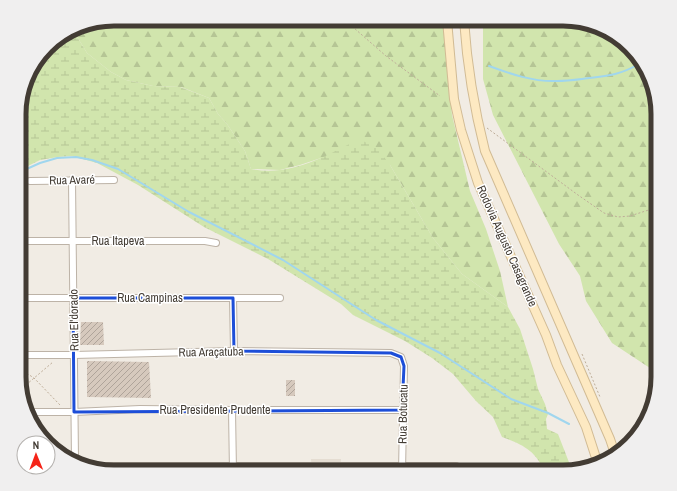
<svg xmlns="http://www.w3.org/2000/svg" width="677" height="491" font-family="'Archivo Narrow',sans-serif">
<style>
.residential{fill:#e5ddd2}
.forest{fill:url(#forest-firs)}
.wetland{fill:url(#wetland-marsh)}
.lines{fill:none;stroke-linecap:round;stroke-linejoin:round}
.stream{stroke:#a0d6ee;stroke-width:2}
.building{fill:url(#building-hatch)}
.minor-casing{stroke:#bdb3a7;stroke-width:8}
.secondary-casing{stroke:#d1bb94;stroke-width:10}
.path{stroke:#bead98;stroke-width:1;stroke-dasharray:2 2;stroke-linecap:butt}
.minor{stroke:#fff;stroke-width:6}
.secondary{stroke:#fde9c2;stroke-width:8}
.marked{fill:none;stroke:#1d4ed8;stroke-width:3;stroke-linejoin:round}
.labels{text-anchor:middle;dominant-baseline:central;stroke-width:3;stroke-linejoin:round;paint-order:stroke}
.street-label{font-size:12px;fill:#433c34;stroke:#fff}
.rim{fill:none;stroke:#433c34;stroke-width:5}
</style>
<defs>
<pattern id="forest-firs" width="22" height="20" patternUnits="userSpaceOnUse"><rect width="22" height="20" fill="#d1e5ad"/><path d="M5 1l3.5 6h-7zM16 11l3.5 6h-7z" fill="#b5c595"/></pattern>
<pattern id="wetland-marsh" width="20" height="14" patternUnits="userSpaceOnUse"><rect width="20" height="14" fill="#d1e5ad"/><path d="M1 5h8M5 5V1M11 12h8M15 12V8" fill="none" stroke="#b5c595"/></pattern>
<pattern id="building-hatch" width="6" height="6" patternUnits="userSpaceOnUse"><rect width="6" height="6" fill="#d6c9bd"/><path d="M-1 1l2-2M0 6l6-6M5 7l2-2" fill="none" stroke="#afa49a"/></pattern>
</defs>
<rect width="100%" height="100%" fill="#f1ece4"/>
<!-- residential -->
<path class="residential" d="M311,459H341L340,472H312Z"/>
<!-- forest -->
<g class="forest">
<path d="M569,19L621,39L648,72L658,108V372H656L612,343L586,301L580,276L559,244L493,115L483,79V20Z"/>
<path d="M443,20L452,115L470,191L486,229L500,271L508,307L462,274L433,238L390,165L321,158L300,165L280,170L251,169L245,151L227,124L218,114L209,98L181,87L153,86L126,80L111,72L87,53L73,30L83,24Z"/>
</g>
<!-- wetland -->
<path class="wetland" d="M73,30L87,53L111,72L126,80L153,86L180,87L209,98L218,114L227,124L245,151L251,169C290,177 326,156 359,139L377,148L390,165L433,238L462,274L508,307L520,329L533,369L538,389L545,404L548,414L546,419L547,429L558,434L572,470L563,472H545C535,450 523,445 502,437L493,417L476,401L453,374L432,358L405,341L353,315L341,304L268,259L204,227L138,185L97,163L72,156L58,157L40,160L20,170V101L32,67L51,42Z"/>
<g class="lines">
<!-- stream -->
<g class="stream">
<path d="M489,66C511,74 533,82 557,81C566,81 574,80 582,79C607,76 618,76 641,63"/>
<path d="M20,172L40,163L57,158L76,157L92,160L118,169L189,212L283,260L376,320L440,353L511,399L548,413L569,424"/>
<path d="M628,442H630"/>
</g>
</g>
<!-- building -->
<g class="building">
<path d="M81,322H103L104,345H80Z"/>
<path d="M87,361L149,362L151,398L87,397Z"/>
<rect x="286" y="380" width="9" height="16"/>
</g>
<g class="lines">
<defs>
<g id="minor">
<path d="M72,180L75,460"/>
<path d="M30,181L114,180"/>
<path d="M20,241H205L216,243"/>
<path d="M20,298H280"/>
<path d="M233,298L234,351"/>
<path d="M20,355H74L234,351L391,353L401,357L404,366L402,472"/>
<path d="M232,410L233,472"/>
<path d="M27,412H74L140,409L232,410H402"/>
<path d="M93,466H456"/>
</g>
<g id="secondary">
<path d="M447,20L454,99L461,130L478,183L546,335L557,365L586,427L598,464"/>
<path d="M464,20C467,64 474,108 485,151L610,439L615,454"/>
</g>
</defs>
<!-- minor casing -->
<use href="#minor" class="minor-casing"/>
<!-- secondary casing -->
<use href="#secondary" class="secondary-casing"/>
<!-- path -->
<g class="path">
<path d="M346,21L386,56L440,96"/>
<path d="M487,128L578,195L604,213L618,217L630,216L658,207"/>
<path d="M582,354L600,397"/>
<path d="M20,369L34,378L60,405"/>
<path d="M20,390L53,362"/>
</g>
<!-- minor -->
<use href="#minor" class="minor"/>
<!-- secondary -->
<use href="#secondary" class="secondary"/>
</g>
<!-- marked area -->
<path class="marked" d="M73,298H233L234,351L391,353L401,357L404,366L402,410L74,412Z"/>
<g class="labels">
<!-- street labels -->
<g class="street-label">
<text transform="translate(72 180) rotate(-1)">Rua Avaré</text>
<text x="118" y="241">Rua Itapeva</text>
<text transform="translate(507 246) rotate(66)">Rodovia Augusto Casagrande</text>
<text x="150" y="298">Rua Campinas</text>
<text transform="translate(74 320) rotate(-91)">Rua El'dorado</text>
<text transform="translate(211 352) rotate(-1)">Rua Araçatuba</text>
<text x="215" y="410">Rua Presidente Prudente</text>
<text transform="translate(403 414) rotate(-89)">Rua Botucatu</text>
</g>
</g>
<!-- crop -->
<path d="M0 0H677V491H0ZM114 26H563A88 88 0 0 1 651 114V377A88 88 0 0 1 563 465H114A88 88 0 0 1 26 377V114A88 88 0 0 1 114 26Z" fill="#f0efef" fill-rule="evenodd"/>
<path class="rim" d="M114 26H563A88 88 0 0 1 651 114V377A88 88 0 0 1 563 465H114A88 88 0 0 1 26 377V114A88 88 0 0 1 114 26Z"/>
<!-- north arrow -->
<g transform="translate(36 455) rotate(359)"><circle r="19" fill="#ffffff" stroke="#b4b1ae"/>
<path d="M0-3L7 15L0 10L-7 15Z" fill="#f52418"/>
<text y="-6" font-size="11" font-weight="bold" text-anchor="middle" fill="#433c34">N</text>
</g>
</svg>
